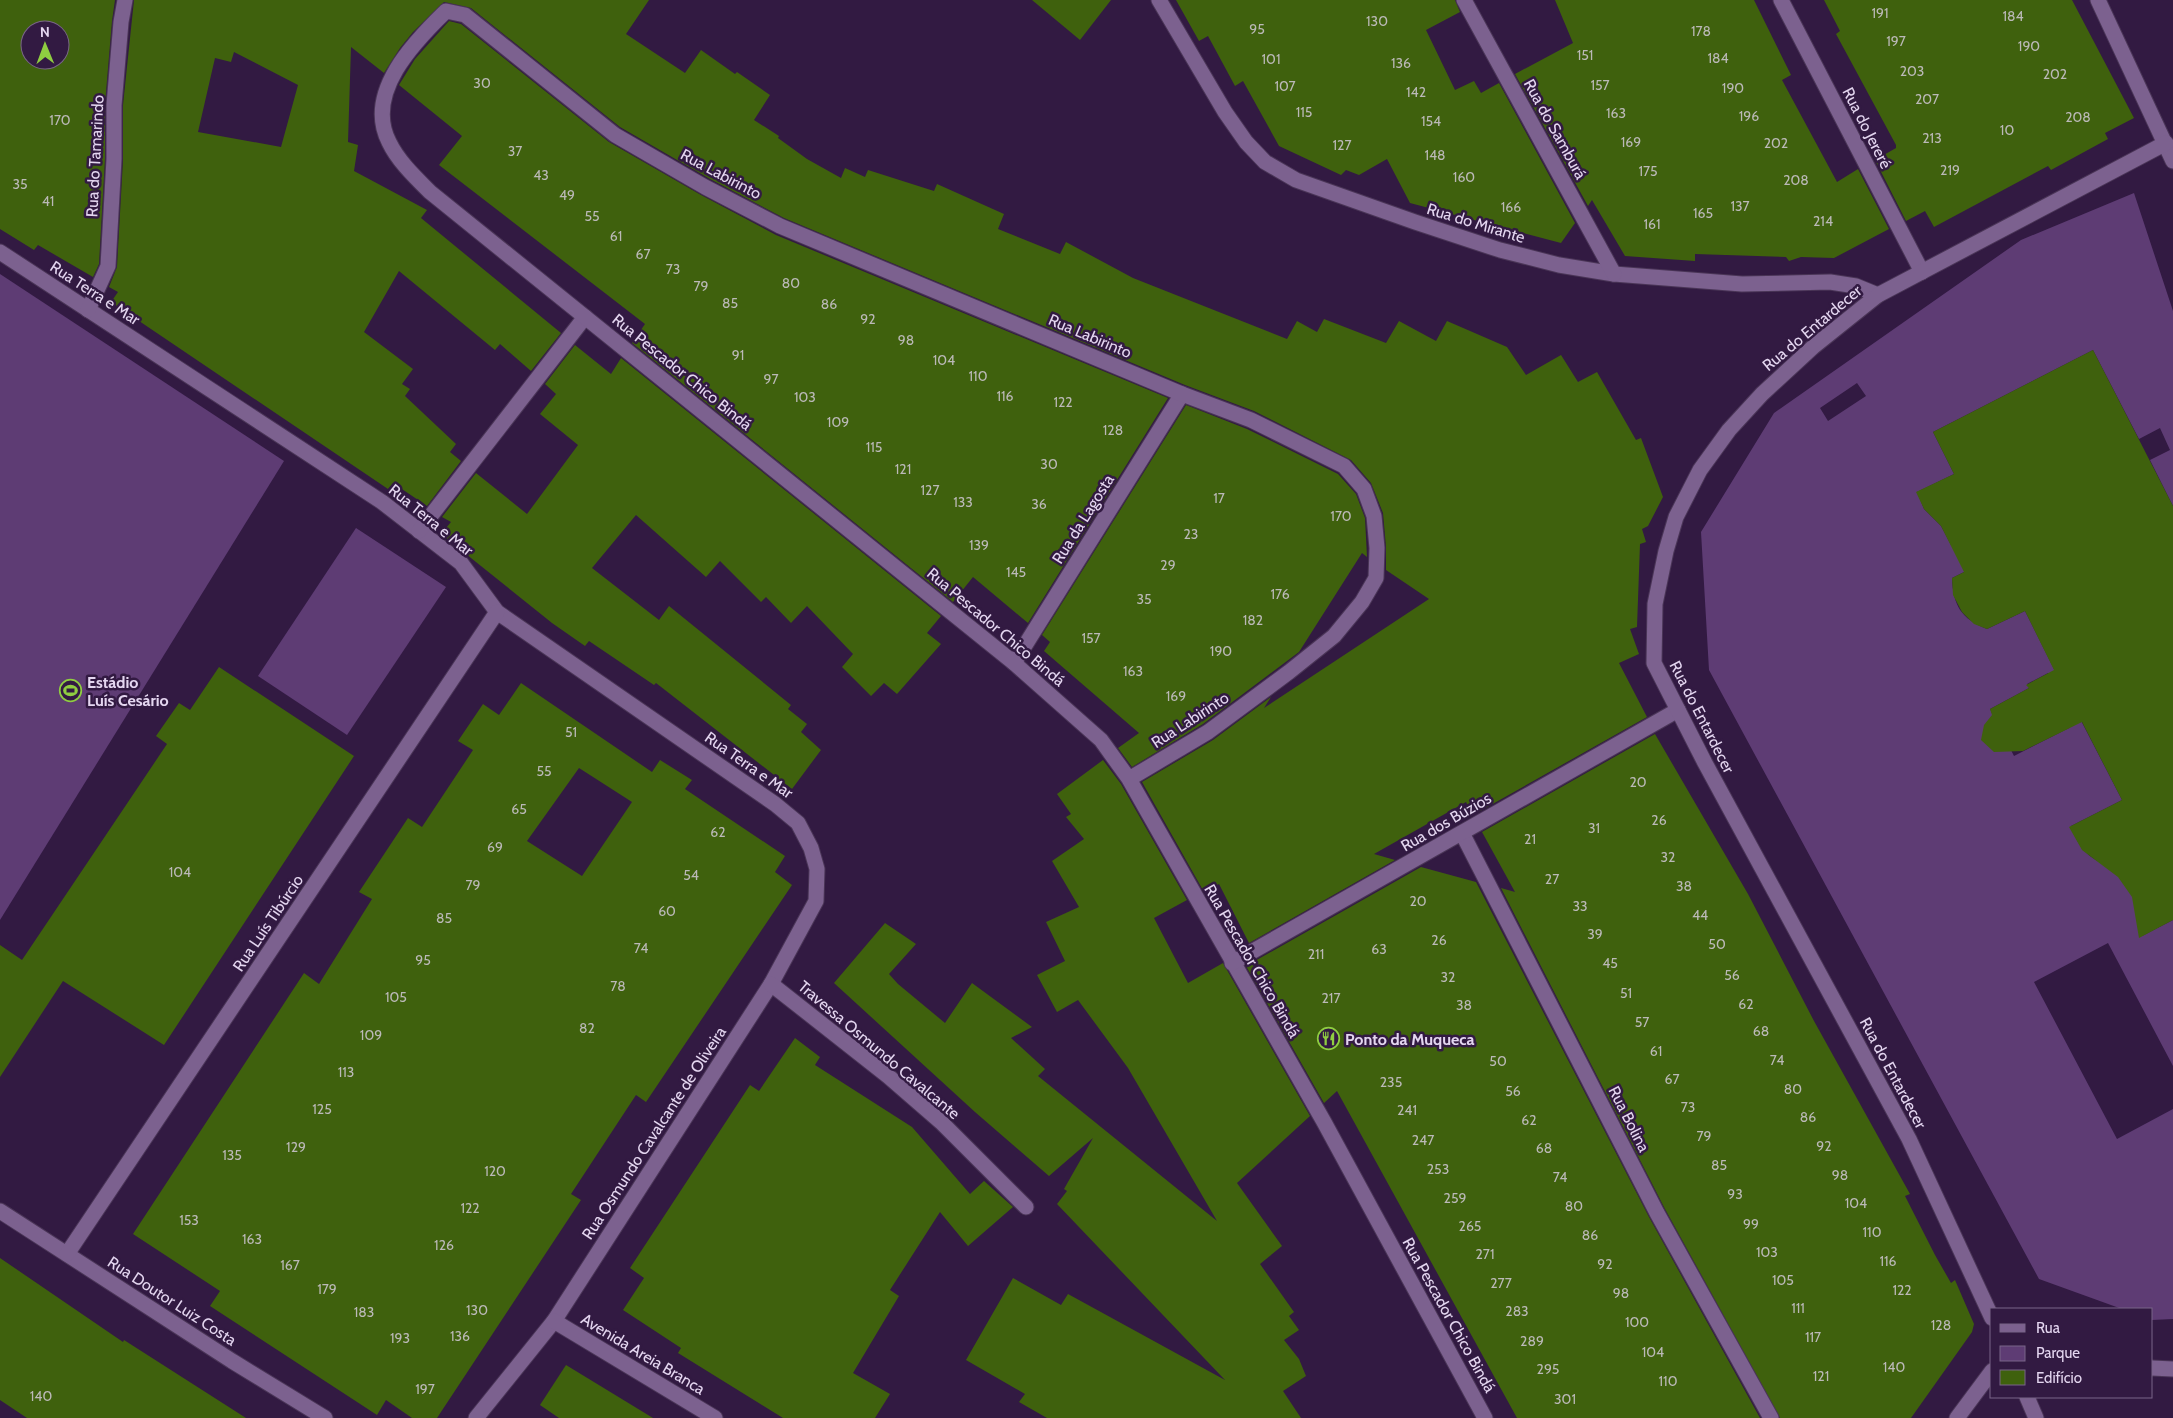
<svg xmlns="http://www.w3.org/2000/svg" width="2173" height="1418" font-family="Cabin,sans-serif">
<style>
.green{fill:#5e3c74;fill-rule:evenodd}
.building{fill:#3f610d;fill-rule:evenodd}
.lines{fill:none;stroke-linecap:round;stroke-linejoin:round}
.minor-casing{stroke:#4a3557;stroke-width:17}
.minor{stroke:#7c618f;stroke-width:15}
.labels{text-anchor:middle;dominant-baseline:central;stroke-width:5;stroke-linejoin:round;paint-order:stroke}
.number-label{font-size:14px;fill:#bbb9b7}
.street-label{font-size:16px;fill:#e4d6f0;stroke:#321a42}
.poi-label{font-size:16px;font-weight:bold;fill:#e4d6f0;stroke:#321a42;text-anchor:start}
</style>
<rect width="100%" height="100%" fill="#321a42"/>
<!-- green -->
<g class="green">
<path d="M2134,193L2173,311V506L2150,460L2170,450L2160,428L2139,439L2093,350L1933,432L1954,474L1917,492L1924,509L1941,526L1951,545L1996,556L1952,578C1953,605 1961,619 1987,629L2025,611L2063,687L2048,673L2027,684L2029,688L1990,709L2014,756L2069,728L2075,709L2122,800L2071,826C2085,871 2121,868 2161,876L2142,936L2173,920V1066L2108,943L2034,982L2117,1139L2173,1109V1319L2152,1320V1309H2122L2039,1279L1709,670L1701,532L1774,413L2021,240ZM1857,383L1866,396L1828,421L1820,408Z"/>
<path d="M0,274L284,461L0,920Z"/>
<path d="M356,528L446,587L347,735L258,676Z"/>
</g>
<!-- building -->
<g class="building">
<path d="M0,0H115L112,21L105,104V159L99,264L93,277L38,245L34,250L0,229ZM30,30H60V60H30Z"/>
<path d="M134,0H649L626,34L685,73L701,50L735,74L737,72L770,95L754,120L779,136L778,138L807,159L841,178L845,168L865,177L868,170L934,191L937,184L1004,214L998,229L1060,254L1066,242L1133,278L1287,339L1297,321L1317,332L1324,319L1386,343L1399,321L1436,341L1447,321L1507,347L1526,375L1561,355L1578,382L1597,372L1636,440L1641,438L1663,497L1648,526L1642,529L1646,542L1640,544L1637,627L1630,629L1639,654L1619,663L1647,717L1473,815L1466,802L1374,854L1395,860L1249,943L1219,884L1204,892L1142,782L1213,740L1271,697L1264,708L1429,599L1386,570V547L1383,513L1371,483L1351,460L1254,411L1185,385L784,218L710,179L620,127L471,8L444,2L413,32L400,48L384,73L351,47L348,142L358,145L354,171L427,210L421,218L561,333L531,371L500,344L495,350L399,271L364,332L413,369L402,384L410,389L405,396L456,444L450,452L461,461L427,506L393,483L388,489L111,302L118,292L109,287L117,267L123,160V105ZM234,52L298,85L281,147L198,132L215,58L231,62Z"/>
<path d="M1032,0H1111L1080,40Z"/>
<path d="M1176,0H1455L1460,12L1426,30L1455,90L1474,81L1481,93L1499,83L1575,223L1561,243L1410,203L1387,159L1359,175L1346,170L1341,175L1279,146L1243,81L1235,86L1208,36L1199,41Z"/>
<path d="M1555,0H1754L1791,75L1782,80L1837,182L1858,169L1889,229L1834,258L1801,257L1789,261L1786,257L1695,254V261L1625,256L1592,200L1588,206L1515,74L1573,43Z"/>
<path d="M1824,0H2072L2134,118L2105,133L2108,139L2051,170L2048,166L1934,227L1925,211L1906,221L1875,160L1896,148V145L1836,34L1840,31Z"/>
<path d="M449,21L461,24L609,142L701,195L776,235L1168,398L1028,623L973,577L953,602L632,343L645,324L439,165L462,136L399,85L415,59Z"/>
<path d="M575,345L611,374L621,358L941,616L927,633L941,644L897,694L884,683L871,696L842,667L853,654L807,606L791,623L766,597L761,602L720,561L706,577L636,515L592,568L659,620L669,606L791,705L788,709L807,724L801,732L821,750L792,789L656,683L654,685L589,641L585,646L552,623L441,534L451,522L442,517L476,473L527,514L578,445L540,414L556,394L545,384Z"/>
<path d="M2093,350L2173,506V920L2139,938L2132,897L2118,877L2082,850L2069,827L2122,800L2082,722L2023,751L1994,752L1981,740L1984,725L1992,715L1990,709L2029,688L2026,685L2054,670L2025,611L1987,629L1974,624L1962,612L1953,595L1952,578L1964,572L1941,526L1924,509L1916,492L1954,474L1933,432Z"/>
<path d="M1186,405L1247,429L1338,474L1356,494L1365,518L1367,557L1362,553L1299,652L1203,724L1132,767L1118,748L1139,733L1044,651L1050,642L1042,635Z"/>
<path d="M219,667L354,756L164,1045L63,981L0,1077V945L22,960L167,744L156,736L179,703L190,710Z"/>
<path d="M521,683L652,772L660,760L692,780L685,789L785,856L775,872L792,885L646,1102L636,1095L571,1194L581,1200L437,1418H412L386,1400L377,1415L210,1306L220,1291L133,1234L304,973L319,984L372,899L359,892L408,818L422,827L473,750L458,741L483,704L499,715ZM579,768L632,802L582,876L527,841Z"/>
<path d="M1655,734L1748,894L1814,1021L1910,1194L1905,1196L1935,1255L1951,1283L1955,1280L1974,1324L1972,1332L1911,1418H1780L1665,1209L1501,888L1515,892L1482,832Z"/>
<path d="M1103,760L1121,784L1187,900L1154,918L1188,983L1223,963L1310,1116L1237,1183L1282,1246L1260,1264L1294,1312L1289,1316L1299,1330L1284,1340L1299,1359L1306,1376L1283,1391L1301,1418H1047L1019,1402L1025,1394L966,1360L1013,1278L1061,1305L1068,1294L1225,1380L1057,1204L1067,1191L1064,1189L1093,1138L1049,1176L975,1112L834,983L885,923L916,944L889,974L898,984L945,1023L972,983L1032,1027L1011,1038L1045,1069L1038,1076L1217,1221L1128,1068L1078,1000L1057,1012L1037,975L1065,961L1046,922L1079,907L1052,861L1084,839L1066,817L1071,814L1057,794Z"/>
<path d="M1421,867L1476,882L1649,1217L1760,1418H1517L1337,1091L1324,1103L1246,966Z"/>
<path d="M795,1038L820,1057L815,1065L912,1127L970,1194L984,1181L1013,1207L968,1246L940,1212L890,1290L899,1296L853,1373L890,1394L875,1418H783L678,1353L681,1348L623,1310L644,1278L630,1268L750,1085L759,1091Z"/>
<path d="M0,1258L123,1342L124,1340L246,1418H27L0,1400Z"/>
<path d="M566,1365L653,1418H559L540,1405Z"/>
</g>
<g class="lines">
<defs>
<g id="minor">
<path d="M1159,0L1225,112L1246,142L1265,162L1296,180L1415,222L1500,250L1559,265L1614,274L1742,284L1830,282L1856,286L1878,295"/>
<path d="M1464,0L1614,274"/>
<path d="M1781,0L1922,272"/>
<path d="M2098,0L2173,161"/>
<path d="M0,252L382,502L461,563L497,612L775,804L798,823L811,848L817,869L816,901L771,984L554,1321L476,1418"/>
<path d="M88,310L108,266L114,159V105L121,22L125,0"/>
<path d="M419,531L585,317"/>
<path d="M1014,663L1182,394"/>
<path d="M1129,779L1208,732L1289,672L1334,636L1362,602L1376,578L1377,548L1374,516L1364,489L1344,466L1251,420L1182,394L780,226L705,187L615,135L465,15L446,11C414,42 364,93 389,142C398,161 415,177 430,192L1014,663L1101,740L1129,779L1324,1122L1485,1418"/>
<path d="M1462,833L1657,1213L1771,1418"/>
<path d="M1232,963L1678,710"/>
<path d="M771,984L888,1076L941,1122L1026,1207"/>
<path d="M0,1211L232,1361L325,1418"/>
<path d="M67,1254L497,612"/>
<path d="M1992,1318L1909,1139L1705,763L1654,663L1655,604L1666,551L1676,517L1700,470L1729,430L1762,394L1813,347L1878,295L2166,143"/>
<path d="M554,1321L715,1418"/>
<path d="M2152,1368L2173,1369"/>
<path d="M2027,1397L2036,1418"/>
<path d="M1957,1418L1992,1371"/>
</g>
</defs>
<!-- minor casing -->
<use href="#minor" class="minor-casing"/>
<!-- minor -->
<use href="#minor" class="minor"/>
</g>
<!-- icons -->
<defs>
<symbol id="stadium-ring" viewBox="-11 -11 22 22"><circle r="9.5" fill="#321a42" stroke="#8fcd41" stroke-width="1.5"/><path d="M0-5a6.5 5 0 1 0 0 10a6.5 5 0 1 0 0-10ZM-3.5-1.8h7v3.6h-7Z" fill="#8fcd41"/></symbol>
<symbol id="restaurant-ring" viewBox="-11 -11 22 22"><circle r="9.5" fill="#321a42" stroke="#8fcd41" stroke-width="1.5"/><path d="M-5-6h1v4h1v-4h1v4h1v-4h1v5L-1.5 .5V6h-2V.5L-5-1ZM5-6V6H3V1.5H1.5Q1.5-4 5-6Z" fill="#8fcd41"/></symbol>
</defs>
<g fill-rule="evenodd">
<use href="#stadium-ring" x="58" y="678" width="25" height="25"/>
<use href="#restaurant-ring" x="1316" y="1026" width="25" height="25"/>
</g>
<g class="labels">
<!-- number labels -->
<g class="number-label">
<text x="1880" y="13">191</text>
<text x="2013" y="16">184</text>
<text x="1377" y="21">130</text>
<text x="1257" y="29">95</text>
<text x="1701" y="31">178</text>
<text x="1896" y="41">197</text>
<text x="2029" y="46">190</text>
<text x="1585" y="55">151</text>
<text x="1718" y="58">184</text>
<text x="1271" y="59">101</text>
<text x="1401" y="63">136</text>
<text x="1912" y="71">203</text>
<text x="2055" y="74">202</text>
<text x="482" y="83">30</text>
<text x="1600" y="85">157</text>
<text x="1285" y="86">107</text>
<text x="1733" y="88">190</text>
<text x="1416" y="92">142</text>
<text x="1927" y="99">207</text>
<text x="1304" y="112">115</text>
<text x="1616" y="113">163</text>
<text x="1749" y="116">196</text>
<text x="2078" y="117">208</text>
<text x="60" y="120">170</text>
<text x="1431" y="121">154</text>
<text x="2007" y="130">10</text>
<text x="1932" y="138">213</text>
<text x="1631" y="142">169</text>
<text x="1776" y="143">202</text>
<text x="1342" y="145">127</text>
<text x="515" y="151">37</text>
<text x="1435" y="155">148</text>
<text x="1950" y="170">219</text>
<text x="1648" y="171">175</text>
<text x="541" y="175">43</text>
<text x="1464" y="177">160</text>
<text x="1796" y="180">208</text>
<text x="20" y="184">35</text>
<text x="567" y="195">49</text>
<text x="48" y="201">41</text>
<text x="1740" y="206">137</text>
<text x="1511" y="207">166</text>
<text x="1703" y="213">165</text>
<text x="592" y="216">55</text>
<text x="1823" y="221">214</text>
<text x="1652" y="224">161</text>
<text x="616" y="236">61</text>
<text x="643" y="254">67</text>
<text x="673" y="269">73</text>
<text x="791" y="283">80</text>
<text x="701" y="286">79</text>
<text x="730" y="303">85</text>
<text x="829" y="304">86</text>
<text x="868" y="319">92</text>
<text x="906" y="340">98</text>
<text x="738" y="355">91</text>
<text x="944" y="360">104</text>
<text x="978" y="376">110</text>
<text x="771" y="379">97</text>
<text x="1005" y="396">116</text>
<text x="805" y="397">103</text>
<text x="1063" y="402">122</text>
<text x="838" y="422">109</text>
<text x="1113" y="430">128</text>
<text x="874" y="447">115</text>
<text x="1049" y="464">30</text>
<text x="903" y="469">121</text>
<text x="930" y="490">127</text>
<text x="1219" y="498">17</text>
<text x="963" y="502">133</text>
<text x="1039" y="504">36</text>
<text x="1341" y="516">170</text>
<text x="1191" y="534">23</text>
<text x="979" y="545">139</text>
<text x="1168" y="565">29</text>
<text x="1016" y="572">145</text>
<text x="1280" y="594">176</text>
<text x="1144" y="599">35</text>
<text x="1253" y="620">182</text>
<text x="1091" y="638">157</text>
<text x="1221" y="651">190</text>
<text x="1133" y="671">163</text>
<text x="1176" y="696">169</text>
<text x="571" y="732">51</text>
<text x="544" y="771">55</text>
<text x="1638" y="782">20</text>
<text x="519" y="809">65</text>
<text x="1659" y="820">26</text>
<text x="1594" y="828">31</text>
<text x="718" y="832">62</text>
<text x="1530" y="839">21</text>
<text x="495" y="847">69</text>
<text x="1668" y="857">32</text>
<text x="180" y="872">104</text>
<text x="691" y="875">54</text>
<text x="1552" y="879">27</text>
<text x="473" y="885">79</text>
<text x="1684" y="886">38</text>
<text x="1418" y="901">20</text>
<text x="1580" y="906">33</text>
<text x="667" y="911">60</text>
<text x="1700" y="915">44</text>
<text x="444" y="918">85</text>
<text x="1595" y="934">39</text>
<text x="1439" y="940">26</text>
<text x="1717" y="944">50</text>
<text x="641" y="948">74</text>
<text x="1379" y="949">63</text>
<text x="1316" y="954">211</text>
<text x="423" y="960">95</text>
<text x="1610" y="963">45</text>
<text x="1732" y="975">56</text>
<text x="1448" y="977">32</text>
<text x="618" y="986">78</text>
<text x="1626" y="993">51</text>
<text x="396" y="997">105</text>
<text x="1331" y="998">217</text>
<text x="1746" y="1004">62</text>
<text x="1464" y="1005">38</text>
<text x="1642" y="1022">57</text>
<text x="587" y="1028">82</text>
<text x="1761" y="1031">68</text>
<text x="371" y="1035">109</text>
<text x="1656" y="1051">61</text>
<text x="1777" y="1060">74</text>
<text x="1498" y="1061">50</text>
<text x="346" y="1072">113</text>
<text x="1672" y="1079">67</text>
<text x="1391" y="1082">235</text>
<text x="1793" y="1089">80</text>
<text x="1513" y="1091">56</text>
<text x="1688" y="1107">73</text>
<text x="322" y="1109">125</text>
<text x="1407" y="1110">241</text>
<text x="1808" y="1117">86</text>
<text x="1529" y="1120">62</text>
<text x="1704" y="1136">79</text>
<text x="1423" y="1140">247</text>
<text x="1824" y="1146">92</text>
<text x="296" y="1147">129</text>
<text x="1544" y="1148">68</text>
<text x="232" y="1155">135</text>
<text x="1719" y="1165">85</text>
<text x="1438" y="1169">253</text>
<text x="495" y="1171">120</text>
<text x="1840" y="1175">98</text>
<text x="1560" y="1177">74</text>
<text x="1735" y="1194">93</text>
<text x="1455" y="1198">259</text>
<text x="1856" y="1203">104</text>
<text x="1574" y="1206">80</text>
<text x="470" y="1208">122</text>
<text x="189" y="1220">153</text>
<text x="1751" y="1224">99</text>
<text x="1470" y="1226">265</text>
<text x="1872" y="1232">110</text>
<text x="1590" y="1235">86</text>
<text x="252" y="1239">163</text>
<text x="444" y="1245">126</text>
<text x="1767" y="1252">103</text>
<text x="1485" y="1254">271</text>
<text x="1888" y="1261">116</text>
<text x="1605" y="1264">92</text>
<text x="290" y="1265">167</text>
<text x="1783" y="1280">105</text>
<text x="1501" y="1283">277</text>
<text x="327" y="1289">179</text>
<text x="1902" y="1290">122</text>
<text x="1621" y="1293">98</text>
<text x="1798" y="1308">111</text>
<text x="477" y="1310">130</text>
<text x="1517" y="1311">283</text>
<text x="364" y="1312">183</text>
<text x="1637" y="1322">100</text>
<text x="1941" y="1325">128</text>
<text x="460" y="1336">136</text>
<text x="1813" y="1337">117</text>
<text x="400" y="1338">193</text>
<text x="1532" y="1341">289</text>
<text x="1653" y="1352">104</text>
<text x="1894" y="1367">140</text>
<text x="1548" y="1369">295</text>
<text x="1821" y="1376">121</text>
<text x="1668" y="1381">110</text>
<text x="425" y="1389">197</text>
<text x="41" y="1396">140</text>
<text x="1565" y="1399">301</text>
</g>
<!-- street labels -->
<g class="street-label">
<text transform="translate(1867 128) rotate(63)">Rua do Jereré</text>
<text transform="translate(1555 129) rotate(61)">Rua do Samburá</text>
<text transform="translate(95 156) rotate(-87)">Rua do Tamarindo</text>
<text transform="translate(721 174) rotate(28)">Rua Labirinto</text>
<text transform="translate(1476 223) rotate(17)">Rua do Mirante</text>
<text transform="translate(95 293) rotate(33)">Rua Terra e Mar</text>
<text transform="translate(1812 328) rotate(-40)">Rua do Entardecer</text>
<text transform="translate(1090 336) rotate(23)">Rua Labirinto</text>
<text transform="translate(682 372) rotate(39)">Rua Pescador Chico Bindá</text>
<text transform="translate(1083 519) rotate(-58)">Rua da Lagosta</text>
<text transform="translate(431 520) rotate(39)">Rua Terra e Mar</text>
<text transform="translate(996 627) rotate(40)">Rua Pescador Chico Bindá</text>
<text transform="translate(1702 717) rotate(63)">Rua do Entardecer</text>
<text transform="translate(1190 720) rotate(-33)">Rua Labirinto</text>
<text transform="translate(749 765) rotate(35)">Rua Terra e Mar</text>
<text transform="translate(1446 822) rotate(-30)">Rua dos Búzios</text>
<text transform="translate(268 923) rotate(-56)">Rua Luís Tibúrcio</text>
<text transform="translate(1252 961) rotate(60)">Rua Pescador Chico Bindá</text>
<text transform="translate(879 1050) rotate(40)">Travessa Osmundo Cavalcante</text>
<text transform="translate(1893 1073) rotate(62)">Rua do Entardecer</text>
<text transform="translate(1629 1119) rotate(63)">Rua Bolina</text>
<text transform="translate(654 1133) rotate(-57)">Rua Osmundo Cavalcante de Oliveira</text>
<text transform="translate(172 1301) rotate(33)">Rua Doutor Luiz Costa</text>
<text transform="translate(1449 1315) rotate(61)">Rua Pescador Chico Bindá</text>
<text transform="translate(643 1354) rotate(31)">Avenida Areia Branca</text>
</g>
<!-- poi labels -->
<g class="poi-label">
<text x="87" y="682">Estádio<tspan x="87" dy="18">Luís Cesário</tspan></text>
<text x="1345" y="1039">Ponto da Muqueca</text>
</g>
</g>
<!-- legend -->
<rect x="1990" y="1308" width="162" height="90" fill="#321a42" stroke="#796588"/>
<rect x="2000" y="1324" width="25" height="8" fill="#7c618f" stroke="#796588"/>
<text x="2036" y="1333" font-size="15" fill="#e4d6f0">Rua</text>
<rect x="2000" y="1346" width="25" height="15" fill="#5e3c74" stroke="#796588"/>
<text x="2036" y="1358" font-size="15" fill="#e4d6f0">Parque</text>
<rect x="2000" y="1370" width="25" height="15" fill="#3f610d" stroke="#796588"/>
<text x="2036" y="1383" font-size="15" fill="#e4d6f0">Edifício</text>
<!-- north arrow -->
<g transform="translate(45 45) rotate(359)"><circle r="24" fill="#321a42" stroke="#796588"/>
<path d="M0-4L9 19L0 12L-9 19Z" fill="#8fcd41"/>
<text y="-8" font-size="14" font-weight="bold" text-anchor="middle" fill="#e4d6f0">N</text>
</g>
</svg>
